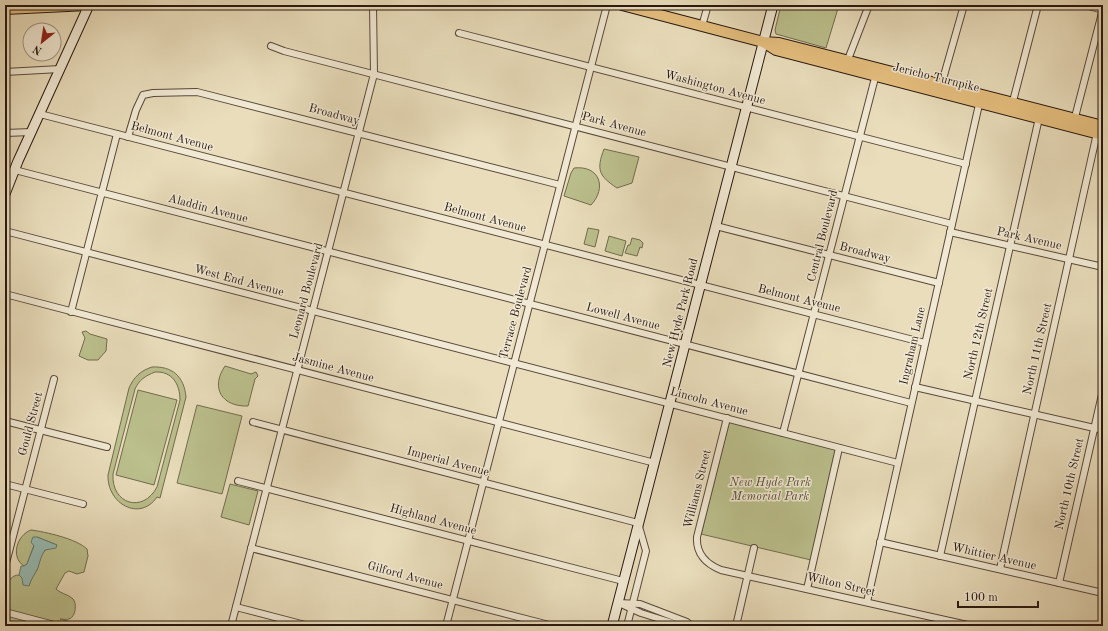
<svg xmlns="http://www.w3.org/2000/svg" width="1108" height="631" font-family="'Old Standard TT',serif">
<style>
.green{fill:#bbc08d;stroke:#726c4f;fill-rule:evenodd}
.water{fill:#97bbb3;stroke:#6b7a72}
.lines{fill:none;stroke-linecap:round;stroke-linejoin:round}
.minor-casing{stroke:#58493c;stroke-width:8}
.secondary-casing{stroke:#281811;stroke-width:11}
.primary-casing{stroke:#281811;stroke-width:12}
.minor{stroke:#f1e9d3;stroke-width:6}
.secondary{stroke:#f1e9d3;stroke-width:9}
.primary{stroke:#e4be7e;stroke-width:10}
.labels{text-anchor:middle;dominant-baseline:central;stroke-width:3;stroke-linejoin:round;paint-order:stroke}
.street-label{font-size:12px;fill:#281811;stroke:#f1e9d3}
.park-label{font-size:12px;font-style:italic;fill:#544a36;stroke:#f1e9d3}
</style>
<rect width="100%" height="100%" fill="#e9ddbb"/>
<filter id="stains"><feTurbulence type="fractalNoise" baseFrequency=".005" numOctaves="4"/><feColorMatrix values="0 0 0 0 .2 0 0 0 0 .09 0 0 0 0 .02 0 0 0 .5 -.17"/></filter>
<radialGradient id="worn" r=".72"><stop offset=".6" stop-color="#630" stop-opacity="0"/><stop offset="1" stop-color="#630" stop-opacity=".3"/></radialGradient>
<!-- green -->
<g class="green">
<path d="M781,5H839L826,48L776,34L775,30Z"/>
<path d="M604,149L639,157L632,183L617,188C599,176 596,170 604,149Z"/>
<path d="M574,168C600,165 607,188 591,205L564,196L571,173Z"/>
<path d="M588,228L599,230L595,247L584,244Z"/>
<path d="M609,236L626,241L622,256L605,251Z"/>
<path d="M632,238L640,240L643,243L642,248L640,247L637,256L625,253L628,245H630Z"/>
<path d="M86,331L90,334L107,339L106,351L98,360H88L79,356L85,338L82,332Z"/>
<path d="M225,366L251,374L256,372L258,376L255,379L248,406C222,407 210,388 225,366Z"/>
<path d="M152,367C172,366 184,376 186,397L160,498L157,497C140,522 107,504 108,475L129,388C134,377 140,371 152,367ZM155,372C172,371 180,384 180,400L157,487C143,514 111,504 113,474L135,389C139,380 145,376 155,372Z"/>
<path d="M138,390L177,400L154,485L116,475Z"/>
<path d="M197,405L242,416L222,494L177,483Z"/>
<path d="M729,422L837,449L811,560L701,534Z"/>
<path d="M230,484L258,491L249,525L221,517Z"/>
<path d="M31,530C46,532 77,539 87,549L88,556L84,572L77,574L69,571L65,573L56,589C61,594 68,594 73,599C77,603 76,617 69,619C66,620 62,619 60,619L86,626H5C5,612 0,574 20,575L29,586L31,579L37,570L41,556L45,550L57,545L37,537L27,564L24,566C10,557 17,535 31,530Z"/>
</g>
<!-- water -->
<path class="water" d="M33,537H37L57,545L56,548L45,550C41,556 40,561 38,568C35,574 31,579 29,586L23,585L22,578L19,575L21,566H24L27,564L34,546L31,542Z"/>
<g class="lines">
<defs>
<g id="minor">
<path d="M1085,5L1103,10"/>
<path d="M702,26L708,5"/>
<path d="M459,33L966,164"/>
<path d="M271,46L284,51L952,224"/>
<path d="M847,62L869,5"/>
<path d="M5,72L60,69"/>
<path d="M941,86L964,5"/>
<path d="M1012,105L1038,5"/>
<path d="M40,114L925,343"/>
<path d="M1074,121L1103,9"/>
<path d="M5,133L32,132"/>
<path d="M128,137L136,110L143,95L153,93L197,92L560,185"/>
<path d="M15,170L911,403"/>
<path d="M716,226L939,283"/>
<path d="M5,231L898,463"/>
<path d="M950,232L1103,267"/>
<path d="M5,294L655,463"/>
<path d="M71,312L117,134"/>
<path d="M915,387L1103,430"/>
<path d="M727,418L697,537C696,554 706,564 721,570L972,626"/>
<path d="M5,421L107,447"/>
<path d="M253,422L638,523L646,551L627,626"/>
<path d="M783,433L876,74"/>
<path d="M238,481L623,581"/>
<path d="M5,484L83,504"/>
<path d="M880,542L1103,593"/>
<path d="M251,548L553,626"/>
<path d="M940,556L1039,118"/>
<path d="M5,567L54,379"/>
<path d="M1000,569L1097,133"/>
<path d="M1059,583L1103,390"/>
<path d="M807,589L839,448"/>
<path d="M867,602L980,100"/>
<path d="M618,603L640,604L687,622L692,626"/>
<path d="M619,603L641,613L682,626"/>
<path d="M236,607L309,626"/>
<path d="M5,612L58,626"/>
<path d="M231,626L374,74L373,5"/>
<path d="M446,626L607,5"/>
<path d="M736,626L754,548"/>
</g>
<g id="secondary">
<path d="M5,194L18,161L89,5"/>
<path d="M612,626L773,5"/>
</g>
<g id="primary">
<path d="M622,5L763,42L779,43L1103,126"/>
<path d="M5,9L88,5"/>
<path d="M765,43L776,50L1103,135"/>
</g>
</defs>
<!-- minor casing -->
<use href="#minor" class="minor-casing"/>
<!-- secondary casing -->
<use href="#secondary" class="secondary-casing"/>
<!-- primary casing -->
<use href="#primary" class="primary-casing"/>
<!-- minor -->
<use href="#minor" class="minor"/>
<!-- secondary -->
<use href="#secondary" class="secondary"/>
<!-- primary -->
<use href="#primary" class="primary"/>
</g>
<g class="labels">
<!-- street labels -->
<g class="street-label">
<text transform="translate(936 78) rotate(14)">Jericho Turnpike</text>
<text transform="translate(715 88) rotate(15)">Washington Avenue</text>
<text transform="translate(334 115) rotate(15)">Broadway</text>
<text transform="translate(614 125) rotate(15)">Park Avenue</text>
<text transform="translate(172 137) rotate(15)">Belmont Avenue</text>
<text transform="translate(208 209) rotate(15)">Aladdin Avenue</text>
<text transform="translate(485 218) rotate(15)">Belmont Avenue</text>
<text transform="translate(823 236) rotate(-76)">Central Boulevard</text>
<text transform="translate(1029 239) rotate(13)">Park Avenue</text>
<text transform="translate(865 253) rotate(14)">Broadway</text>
<text transform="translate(239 281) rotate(15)">West End Avenue</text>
<text transform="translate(307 291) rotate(-75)">Leonard Boulevard</text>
<text transform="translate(799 299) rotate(14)">Belmont Avenue</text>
<text transform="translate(516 313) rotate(-75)">Terrace Boulevard</text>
<text transform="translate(681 313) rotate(-76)">New Hyde Park Road</text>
<text transform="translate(623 317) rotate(15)">Lowell Avenue</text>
<text transform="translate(979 334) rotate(-77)">North 12th Street</text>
<text transform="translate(913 346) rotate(-77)">Ingraham Lane</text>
<text transform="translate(1038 349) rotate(-77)">North 11th Street</text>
<text transform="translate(333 368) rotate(15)">Jasmine Avenue</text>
<text transform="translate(709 402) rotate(15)">Lincoln Avenue</text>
<text transform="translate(31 424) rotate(-75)">Gould Street</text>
<text transform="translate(448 462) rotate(15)">Imperial Avenue</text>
<text transform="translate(1070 484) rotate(-77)">North 10th Street</text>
<text transform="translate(698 489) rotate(-76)">Williams Street</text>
<text transform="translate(433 520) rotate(15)">Highland Avenue</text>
<text transform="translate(994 557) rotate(13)">Whittier Avenue</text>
<text transform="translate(405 576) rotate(15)">Gilford Avenue</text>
<text transform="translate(841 585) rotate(13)">Wilton Street</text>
</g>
<!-- park labels -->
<g class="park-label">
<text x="770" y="483">New Hyde Park<tspan x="770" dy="14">Memorial Park</tspan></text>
</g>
</g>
<!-- margin -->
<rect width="1108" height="631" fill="none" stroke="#e9ddbb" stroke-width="20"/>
<rect x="6" y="6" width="1096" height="619" fill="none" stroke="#281811" stroke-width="2"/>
<rect x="10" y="10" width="1088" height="611" fill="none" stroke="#281811"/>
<!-- north arrow -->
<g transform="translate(42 42) rotate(210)"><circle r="19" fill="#f1e9d3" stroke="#a19585"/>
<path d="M0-3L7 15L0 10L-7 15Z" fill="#8f2418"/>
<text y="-6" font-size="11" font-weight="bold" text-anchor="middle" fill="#281811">N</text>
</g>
<!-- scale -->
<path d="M958 601v6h80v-6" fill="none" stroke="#281811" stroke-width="2"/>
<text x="964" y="601" font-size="12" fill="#281811" stroke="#f1e9d3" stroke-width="3" paint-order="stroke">100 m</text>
<rect width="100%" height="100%" filter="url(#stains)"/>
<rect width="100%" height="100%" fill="url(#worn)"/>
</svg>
